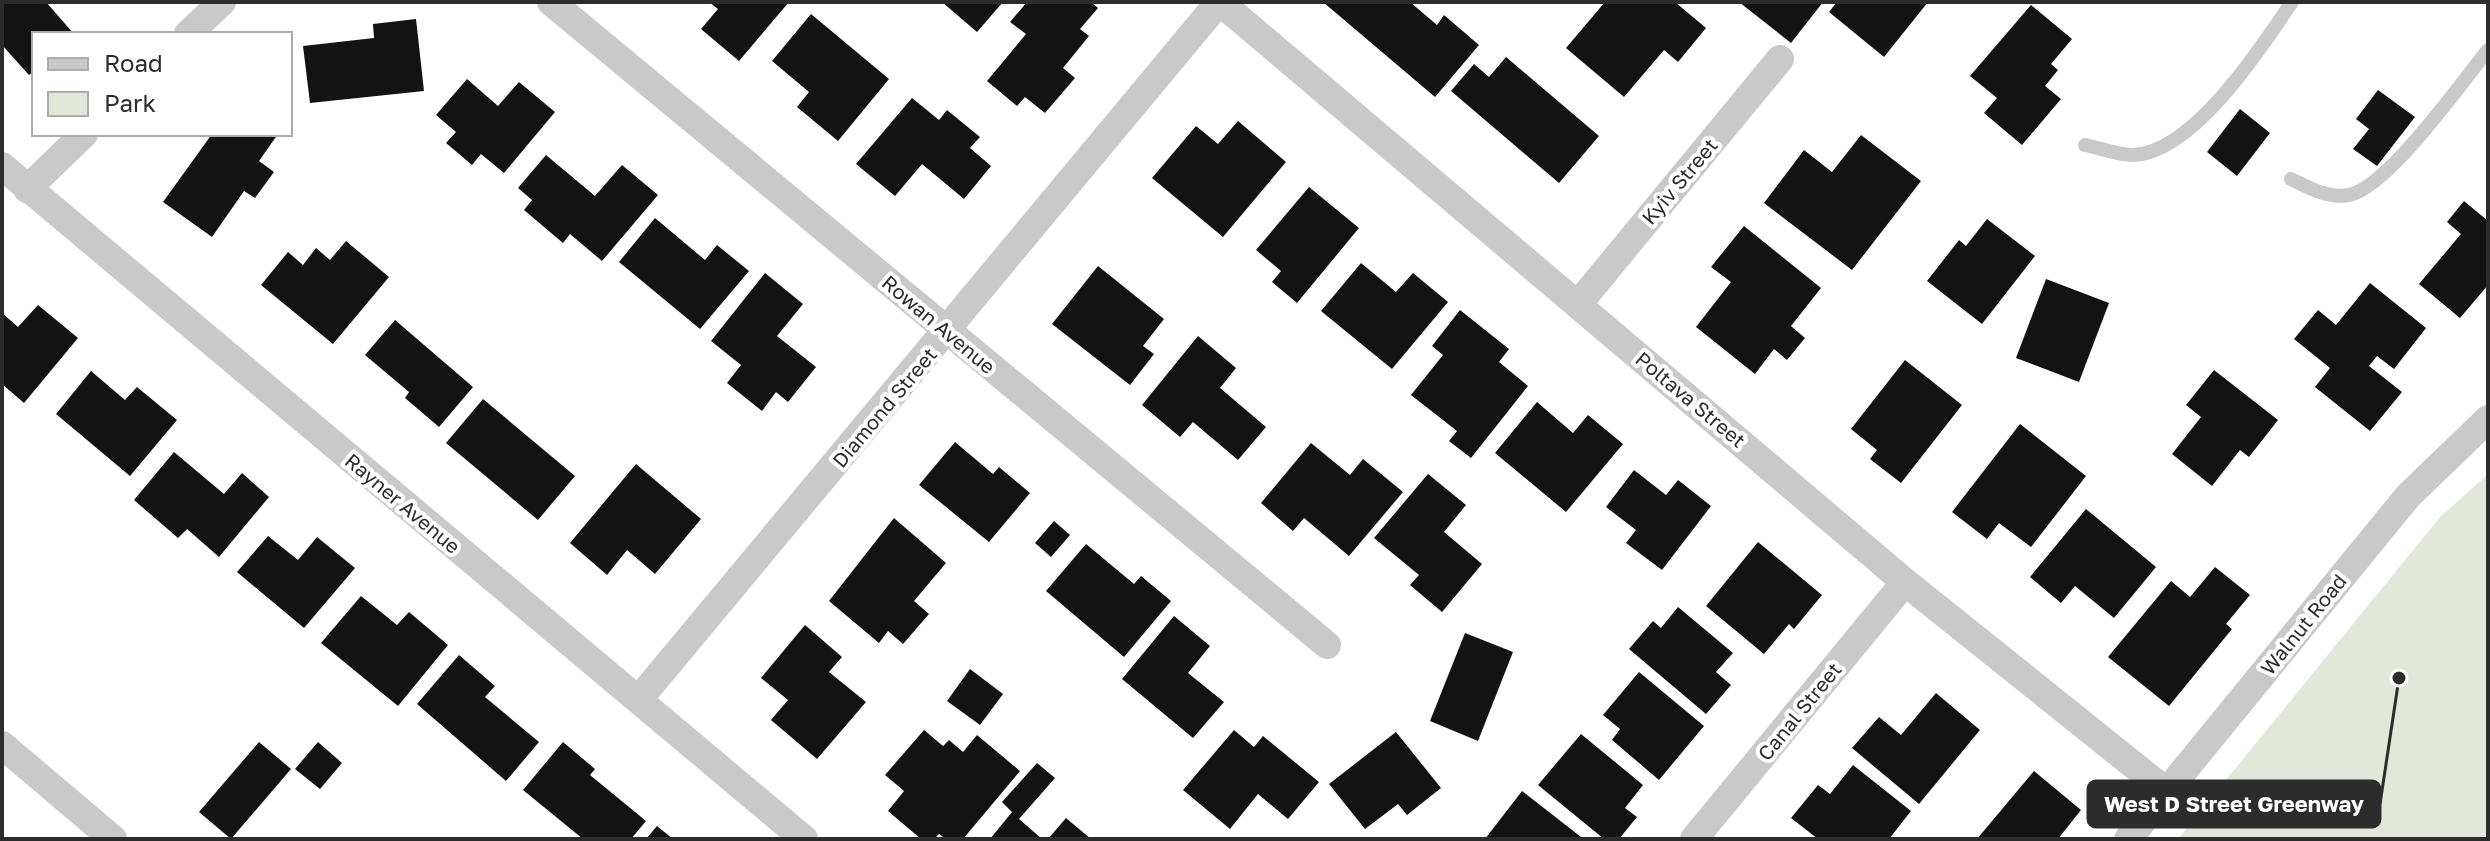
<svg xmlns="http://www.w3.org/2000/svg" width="2490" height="841" font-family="'Golos Text',sans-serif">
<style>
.green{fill:#e1e8da}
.building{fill:#131313}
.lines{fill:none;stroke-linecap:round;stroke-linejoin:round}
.service{stroke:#c9c9c9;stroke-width:14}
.minor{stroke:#c9c9c9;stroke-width:28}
.labels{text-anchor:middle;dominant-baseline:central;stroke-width:8;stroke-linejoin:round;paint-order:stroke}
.street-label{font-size:20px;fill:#2c2c2c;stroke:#fff}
.leader{fill:none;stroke:#2c2c2c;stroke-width:3}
.callout-dot{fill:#2c2c2c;stroke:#fff;stroke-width:3}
.callout{fill:#2c2c2c;stroke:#2c2c2c;stroke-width:3}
.callout-label{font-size:22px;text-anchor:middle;font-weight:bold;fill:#fff}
</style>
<rect width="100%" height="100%" fill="#fff"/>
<!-- green -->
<path class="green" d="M2488,474V839H2178L2440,517Z"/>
<!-- building -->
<g class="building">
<path d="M2,2H46L74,34H34V71L29,75L2,45Z"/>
<path d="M709,2H789L739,61L701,29L718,9Z"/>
<path d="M942,2H1003L977,32Z"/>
<path d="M1027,2H1091L1098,8L1080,29L1089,36L1063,68L1075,78L1045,113L1025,97L1017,106L987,81L1026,34L1010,22Z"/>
<path d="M1323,2H1410L1437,25L1444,15L1479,45L1435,97Z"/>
<path d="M1605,2H1675L1706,28L1678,62L1664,50L1624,97L1566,48Z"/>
<path d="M1739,2H1823L1791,43Z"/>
<path d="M1837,2H1928L1884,57L1829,12Z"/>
<path d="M2031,5L2072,39L2051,64L2058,70L2045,86L2061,99L2022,145L1984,113L1997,98L1970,76Z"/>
<path d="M811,14L889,79L838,141L797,107L809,92L772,61Z"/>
<path d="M416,19L424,91L310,103L303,46L374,38L373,24Z"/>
<path d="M1506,57L1599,136L1559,183L1451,91L1474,64L1489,77Z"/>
<path d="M467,79L498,106L519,82L555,112L504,173L481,154L472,165L446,143L456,132L436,115Z"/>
<path d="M2378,90L2415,117L2377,166L2353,149L2369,129L2356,119Z"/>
<path d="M912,98L939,120L947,110L980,137L970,148L991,166L964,199L922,164L895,196L856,164Z"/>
<path d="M2240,109L2270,133L2237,176L2207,152Z"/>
<path d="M1238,121L1286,162L1223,237L1152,178L1196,126L1218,144Z"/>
<path d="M212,134H278L259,161L274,172L255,198L244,191L212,237L163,202Z"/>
<path d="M1861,135L1921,181L1852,270L1764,203L1804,150L1832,172Z"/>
<path d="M546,155L595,196L622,165L658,195L602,261L570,234L563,243L524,210L532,200L518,188Z"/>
<path d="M1309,187L1359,228L1297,303L1272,282L1281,271L1256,250Z"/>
<path d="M2464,201L2488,221V285L2460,318L2419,284L2461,234L2447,222Z"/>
<path d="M655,218L705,260L717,245L749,271L700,329L619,262Z"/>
<path d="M1987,219L2035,256L1982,324L1927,281L1959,240L1966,246Z"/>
<path d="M1744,226L1821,288L1791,326L1805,338L1787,360L1774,349L1755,374L1696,327L1731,282L1711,267Z"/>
<path d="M346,241L389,277L333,344L261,285L288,252L303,265L316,248L330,260Z"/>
<path d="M1361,263L1396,292L1413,273L1448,302L1392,369L1321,311Z"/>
<path d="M1098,266L1164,319L1143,346L1154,354L1130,385L1052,324Z"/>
<path d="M765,273L803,304L777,336L816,367L788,402L776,392L762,411L727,383L741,365L711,341Z"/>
<path d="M2046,279L2109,303L2079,382L2016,358Z"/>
<path d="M2370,283L2426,328L2394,369L2377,356L2369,366L2402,392L2370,431L2315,387L2330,368L2294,339L2318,310L2336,325Z"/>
<path d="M38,305L78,338L24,403L2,384V313L18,327Z"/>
<path d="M1460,310L1509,349L1499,362L1528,386L1471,458L1449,441L1457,431L1411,395L1443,355L1432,346Z"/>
<path d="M395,320L473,387L439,427L405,398L409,392L365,355Z"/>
<path d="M1198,336L1236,368L1220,388L1266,427L1238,460L1193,422L1180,437L1142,405Z"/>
<path d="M1905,360L1962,405L1901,483L1870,459L1877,450L1851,429Z"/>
<path d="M2214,370L2278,420L2249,457L2240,450L2212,486L2172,454L2201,417L2186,405Z"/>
<path d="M91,371L125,400L137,387L177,420L130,476L56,414Z"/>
<path d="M483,399L575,476L538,520L446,443Z"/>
<path d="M1537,402L1573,433L1588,415L1623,444L1566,512L1495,453Z"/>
<path d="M2020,424L2086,476L2031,547L1999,523L1987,539L1952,512Z"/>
<path d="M955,442L993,474L999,467L1030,493L989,542L919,485Z"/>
<path d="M1311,443L1350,475L1363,459L1403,492L1349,556L1304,518L1293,531L1261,503Z"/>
<path d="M174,452L224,494L242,473L269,497L219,557L187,529L178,538L134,500Z"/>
<path d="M636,464L701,519L655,574L627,550L607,575L570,543Z"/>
<path d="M1634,470L1666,495L1678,480L1711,506L1662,570L1626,543L1636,530L1606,507Z"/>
<path d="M1428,474L1466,505L1444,532L1482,564L1442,612L1410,585L1419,575L1374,538Z"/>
<path d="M2086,509L2156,567L2114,618L2075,586L2061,603L2030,577Z"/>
<path d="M894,518L946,563L914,601L929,614L903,644L888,631L879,643L829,601Z"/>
<path d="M1054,521L1070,535L1051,557L1035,543Z"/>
<path d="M268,536L298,560L317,537L355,568L304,628L237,572Z"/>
<path d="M1758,542L1822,595L1794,629L1789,624L1764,654L1706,606Z"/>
<path d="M1086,544L1134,584L1141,576L1171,601L1124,657L1046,591Z"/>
<path d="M2215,567L2250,595L2226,624L2232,629L2169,706L2108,657L2171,581L2190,597Z"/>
<path d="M361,596L397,625L409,612L448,645L398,706L321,643Z"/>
<path d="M1678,607L1733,653L1716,672L1731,685L1706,714L1629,649L1653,621L1661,628Z"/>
<path d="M1174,616L1210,646L1188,673L1224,702L1193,738L1122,679Z"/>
<path d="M805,625L842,657L829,672L866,702L817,759L771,720L788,700L761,678Z"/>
<path d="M1465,633L1513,652L1478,741L1430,721Z"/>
<path d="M459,655L495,686L485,697L539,742L506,781L417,704Z"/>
<path d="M970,669L1003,694L980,725L947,701Z"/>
<path d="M1639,672L1704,726L1659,780L1612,740L1620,729L1603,715Z"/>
<path d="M1936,693L1980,730L1919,804L1852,748L1879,717L1901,735Z"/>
<path d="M924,730L943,746L949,740L963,752L977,735L1020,771L963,839H946L939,834L934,839H921L888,811L904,791L885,775Z"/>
<path d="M1234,730L1254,747L1263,736L1319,782L1288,819L1258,794L1230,829L1183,790Z"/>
<path d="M1396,732L1441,788L1407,815L1398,804L1365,829L1329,784Z"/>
<path d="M1581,734L1643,785L1625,808L1637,817L1619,839H1604L1538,785Z"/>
<path d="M259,742L291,769L231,839L199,812Z"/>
<path d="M318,742L342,763L320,789L295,769Z"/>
<path d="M563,742L595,769L590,775L646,821L631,839H583L523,790Z"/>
<path d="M1037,763L1055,778L1019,819L1042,839H990L1012,812L1002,802Z"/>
<path d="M1853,765L1911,811L1889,839H1818L1791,818L1818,785L1830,794Z"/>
<path d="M2034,771L2081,810L2058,839H1977Z"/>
<path d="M1522,791L1581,837L1579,839H1485Z"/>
<path d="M1066,818L1091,839H1048Z"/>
<path d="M657,826L673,839H646Z"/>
</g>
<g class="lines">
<!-- service -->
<g class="service">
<path d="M2085,145C2100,148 2118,155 2133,155C2193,153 2261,48 2292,2"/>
<path d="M2291,179C2309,188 2328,199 2349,195C2388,187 2461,83 2488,50"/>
</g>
<!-- minor -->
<g class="minor">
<path d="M551,2L1327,645"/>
<path d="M1220,2L1905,582L2166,791"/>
<path d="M188,34L222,2"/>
<path d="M2,166L804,839"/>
<path d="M27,189L84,134"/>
<path d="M1579,303L1780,59"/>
<path d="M639,699L1219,2"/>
<path d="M2,745L113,839"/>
<path d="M1694,839L1905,582"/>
<path d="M2128,839L2408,496L2488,419"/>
</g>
</g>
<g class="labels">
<!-- street labels -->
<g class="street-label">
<text transform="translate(1679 181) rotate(-50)">Kyiv Street</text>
<text transform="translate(939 324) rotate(40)">Rowan Avenue</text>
<text transform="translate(1691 399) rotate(40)">Poltava Street</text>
<text transform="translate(884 407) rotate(-50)">Diamond Street</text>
<text transform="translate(403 503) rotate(40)">Rayner Avenue</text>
<text transform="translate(2303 624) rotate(-51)">Walnut Road</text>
<text transform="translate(1799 711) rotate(-51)">Canal Street</text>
</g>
</g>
<!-- callouts -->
<path class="leader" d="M2399 678L2380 804"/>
<circle class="callout-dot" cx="2399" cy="678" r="8"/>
<rect class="callout" x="2088" y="781" width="292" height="46" rx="8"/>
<g class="callout-label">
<text x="2234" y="812">West D Street Greenway</text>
</g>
<!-- border -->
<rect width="2490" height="841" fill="none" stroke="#2c2c2c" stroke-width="8"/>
<!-- legend -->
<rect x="32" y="32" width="260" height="104" fill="#ffffff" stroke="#ababab" stroke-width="2"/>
<rect x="48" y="58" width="40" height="12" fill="#c9c9c9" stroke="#ababab" stroke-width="2"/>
<text x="104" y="72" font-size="24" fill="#2c2c2c">Road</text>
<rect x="48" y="92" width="40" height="24" fill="#e1e8da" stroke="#ababab" stroke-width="2"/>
<text x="104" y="112" font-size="24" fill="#2c2c2c">Park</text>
</svg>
